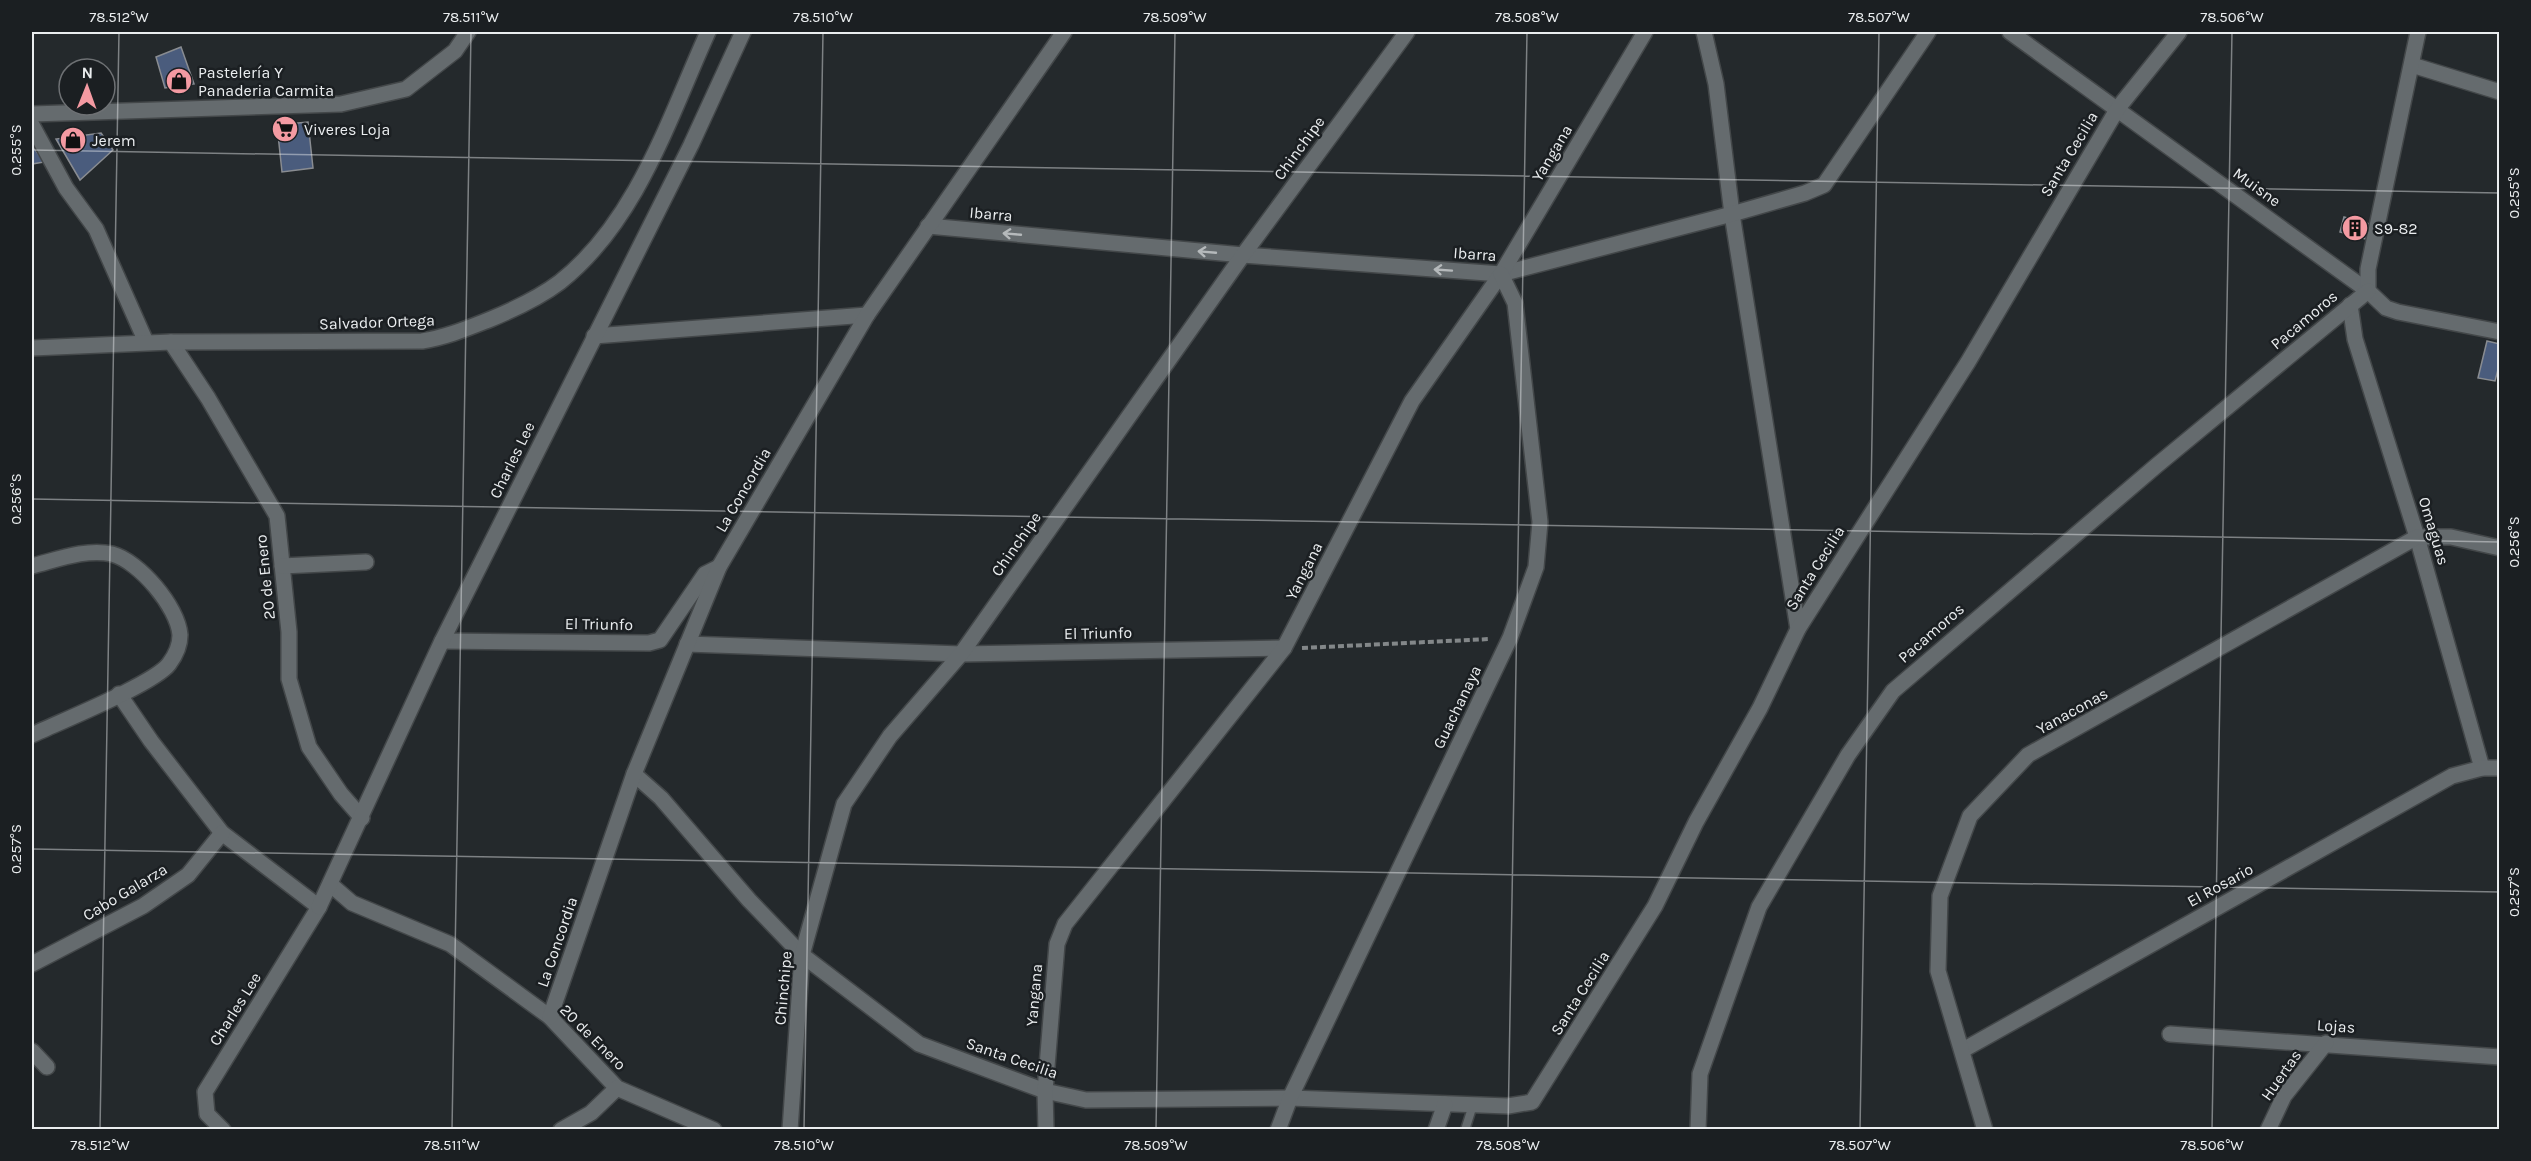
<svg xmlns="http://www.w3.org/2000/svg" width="2531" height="1161" font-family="Karla,sans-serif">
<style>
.building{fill:#4a5c7d;stroke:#898c91;stroke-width:1.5}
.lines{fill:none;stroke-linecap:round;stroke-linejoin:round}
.service-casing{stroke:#434749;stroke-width:11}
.minor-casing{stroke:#434749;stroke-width:18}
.tertiary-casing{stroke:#434749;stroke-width:18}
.path{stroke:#838789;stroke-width:4;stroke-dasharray:6 3;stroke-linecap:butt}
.service{stroke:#656b6e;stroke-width:8}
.minor{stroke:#656b6e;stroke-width:15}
.tertiary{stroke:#656b6e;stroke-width:15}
.oneway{stroke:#b5b9bb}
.ticks{fill:none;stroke:#eaedef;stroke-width:1.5;stroke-opacity:0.45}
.labels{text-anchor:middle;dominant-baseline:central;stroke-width:5;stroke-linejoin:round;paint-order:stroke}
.poi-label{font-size:16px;fill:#eaedef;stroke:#1b1f22;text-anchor:start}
.street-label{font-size:16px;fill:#eaedef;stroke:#1b1f22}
.neatline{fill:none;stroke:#eaedef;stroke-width:2}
.ticks-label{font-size:15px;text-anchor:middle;fill:#eaedef}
</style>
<rect width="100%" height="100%" fill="#24292c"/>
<!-- building -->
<g class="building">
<path d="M181,47L194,84L165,88L156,57Z"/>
<path d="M308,122L313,168L282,172L277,125Z"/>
<path d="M101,133L113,150L80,180L56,139Z"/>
<path d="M32,145L44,162L32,164Z"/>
<path d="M2344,217L2370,224L2366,239L2340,232Z"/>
<path d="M2487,341L2500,344V362L2495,381L2478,378Z"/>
</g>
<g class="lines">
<defs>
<path id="service" d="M1465,1130L1473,1105"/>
<g id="minor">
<path d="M1704,32L1716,84L1732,214L1798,629"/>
<path d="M2010,32L2368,291"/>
<path d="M2412,65L2500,92"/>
<path d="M32,114L341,104L406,89L455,51L468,32"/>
<path d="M32,125L66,188L96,229L146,342"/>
<path d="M928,226L1243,255L1501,274L1732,214L1805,193L1824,185L1928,32"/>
<path d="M2350,305L2355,339L2417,537L2482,768"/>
<path d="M594,336L867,315"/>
<path d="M171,342L208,398L277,516L289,632V679L309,747L341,794L362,818"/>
<path d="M32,348L171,342L422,341C447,337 468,328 491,319C515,309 539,298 560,282C637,221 669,118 708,32"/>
<path d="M282,566L366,562"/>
<path d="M442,641L649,643L660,640L705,574L719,567"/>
<path d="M687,644L961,654L1284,648"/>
<path d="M119,694L151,741L222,833L319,907L205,1092L207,1114L223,1130"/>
<path d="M634,774L661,798L749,900L802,955L919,1044L1045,1091L1086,1100L1290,1098L1508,1106L1532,1102L1655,906L1696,822L1760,708L1798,629L1968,362L2118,108L2179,32"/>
<path d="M330,884L352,903L450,944L550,1017L617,1088L714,1130"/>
<path d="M319,907L442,641L691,145L743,32"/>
<path d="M32,964L143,906L188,875L222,833"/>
<path d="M550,1017L634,774L719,567L867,315L1064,32"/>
<path d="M2170,1034L2500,1057"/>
<path d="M1963,1050L2452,776L2482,768H2500"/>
<path d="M32,1051L47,1067"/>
<path d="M561,1130L591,1113L617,1088"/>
<path d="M790,1130L802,955L844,804L890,736L961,654L1243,255L1407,32"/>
<path d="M1046,1130L1045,1091L1057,944L1065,924L1284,648L1412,401L1501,274L1645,32"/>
<path d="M1278,1130L1290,1098L1510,638L1536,567L1540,522L1515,303L1501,274"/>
<path d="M1436,1130L1445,1104"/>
<path d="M1985,1130L1938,971L1940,896L1970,816L2028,755L2417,537H2451L2500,548"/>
<path d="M2268,1130L2284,1096L2326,1043"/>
</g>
<g id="tertiary">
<path d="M2368,291V269L2418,32"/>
<path d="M2368,291L2386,308L2398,312L2500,332"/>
<path d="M32,566C56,560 86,548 112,554C139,561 178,607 180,635C180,645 175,656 169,664C154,684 59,722 32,735"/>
<path d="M1698,1130L1700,1074L1759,907L1848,755L1893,691L2156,466L2368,291"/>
</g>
</defs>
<!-- service casing -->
<use href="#service" class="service-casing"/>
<!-- minor casing -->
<use href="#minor" class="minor-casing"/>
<!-- tertiary casing -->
<use href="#tertiary" class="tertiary-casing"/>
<!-- path -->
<path class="path" d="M1302,648L1490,639"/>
<!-- service -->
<use href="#service" class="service"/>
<!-- minor -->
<use href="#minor" class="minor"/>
<!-- tertiary -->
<use href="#tertiary" class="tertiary"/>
</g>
<!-- one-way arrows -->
<defs><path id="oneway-shaft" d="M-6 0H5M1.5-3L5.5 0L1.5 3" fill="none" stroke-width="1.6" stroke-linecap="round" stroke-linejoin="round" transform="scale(1.5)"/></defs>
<g class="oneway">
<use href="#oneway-shaft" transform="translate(1012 234) rotate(-175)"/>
<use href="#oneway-shaft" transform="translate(1207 252) rotate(-175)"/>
<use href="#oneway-shaft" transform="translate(1443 270) rotate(-176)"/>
</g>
<!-- ticks -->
<path class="ticks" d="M32,150L2500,193M32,499L2500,542M32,849L2500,892M100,1130L119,32M452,1130L471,32M804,1130L823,32M1156,1130L1175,32M1508,1130L1527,32M1860,1130L1879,32M2212,1130L2232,32"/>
<!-- icons -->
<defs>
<symbol id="shop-disc" viewBox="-11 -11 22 22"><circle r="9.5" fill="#f49aa2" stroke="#1b1f22"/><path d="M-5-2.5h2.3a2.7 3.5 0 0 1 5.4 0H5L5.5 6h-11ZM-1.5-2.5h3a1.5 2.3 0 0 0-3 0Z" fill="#111"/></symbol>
<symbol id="supermarket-disc" viewBox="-11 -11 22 22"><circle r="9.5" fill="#f49aa2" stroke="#1b1f22"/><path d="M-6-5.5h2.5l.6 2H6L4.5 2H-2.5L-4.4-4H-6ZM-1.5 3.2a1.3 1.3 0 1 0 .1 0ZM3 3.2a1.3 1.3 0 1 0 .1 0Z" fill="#111"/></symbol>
<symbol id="building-disc" viewBox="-11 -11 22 22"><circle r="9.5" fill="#f49aa2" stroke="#1b1f22"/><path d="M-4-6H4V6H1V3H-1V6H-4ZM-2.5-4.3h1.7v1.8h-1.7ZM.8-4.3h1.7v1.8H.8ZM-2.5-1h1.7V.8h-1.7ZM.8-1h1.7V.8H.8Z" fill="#111"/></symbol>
</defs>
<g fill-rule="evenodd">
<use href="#shop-disc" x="164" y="66" width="30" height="30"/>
<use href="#supermarket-disc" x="270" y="114" width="30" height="30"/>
<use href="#shop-disc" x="58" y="125" width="30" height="30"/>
<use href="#building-disc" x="2340" y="213" width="30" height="30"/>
</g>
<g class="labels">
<!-- poi labels -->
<g class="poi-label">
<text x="198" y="72">Pastelería Y<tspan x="198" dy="18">Panaderia Carmita</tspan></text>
<text x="304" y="129">Viveres Loja</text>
<text x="92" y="140">Jerem</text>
<text x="2374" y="228">S9-82</text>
</g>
<!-- street labels -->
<g class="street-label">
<text transform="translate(1299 148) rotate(-54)">Chinchipe</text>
<text transform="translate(1552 153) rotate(-59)">Yangana</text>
<text transform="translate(2069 154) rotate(-59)">Santa Cecilia</text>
<text transform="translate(2257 187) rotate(36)">Muisne</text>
<text transform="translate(991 214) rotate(5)">Ibarra</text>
<text transform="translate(1475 254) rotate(4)">Ibarra</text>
<text transform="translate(2304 320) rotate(-40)">Pacamoros</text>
<text transform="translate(377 322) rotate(-2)">Salvador Ortega</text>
<text transform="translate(512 460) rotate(-64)">Charles Lee</text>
<text transform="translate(743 490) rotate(-60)">La Concordia</text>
<text transform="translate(2434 531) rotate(73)">Omaguas</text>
<text transform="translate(1016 544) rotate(-55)">Chinchipe</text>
<text transform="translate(1815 568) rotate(-58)">Santa Cecilia</text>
<text transform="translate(1304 571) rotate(-63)">Yangana</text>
<text transform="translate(265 577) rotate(-96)">20 de Enero</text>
<text transform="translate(599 624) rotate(1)">El Triunfo</text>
<text transform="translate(1098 633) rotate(-1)">El Triunfo</text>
<text transform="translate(1931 633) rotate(-41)">Pacamoros</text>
<text transform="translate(1457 707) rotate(-64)">Guachanaya</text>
<text transform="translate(2072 711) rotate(-29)">Yanaconas</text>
<text transform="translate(2220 885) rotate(-29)">El Rosario</text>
<text transform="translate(125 892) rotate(-31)">Cabo Galarza</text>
<text transform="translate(557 942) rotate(-71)">La Concordia</text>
<text transform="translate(783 988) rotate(-85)">Chinchipe</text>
<text transform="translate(1580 993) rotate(-58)">Santa Cecilia</text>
<text transform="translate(1034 995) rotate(-85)">Yangana</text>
<text transform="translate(235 1009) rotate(-58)">Charles Lee</text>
<text transform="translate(2336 1026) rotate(4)">Lojas</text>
<text transform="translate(593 1037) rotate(45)">20 de Enero</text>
<text transform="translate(1012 1058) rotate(19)">Santa Cecilia</text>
<text transform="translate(2281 1075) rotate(-55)">Huertas</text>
</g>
</g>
<!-- border -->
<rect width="2531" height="1161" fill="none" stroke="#1b1f22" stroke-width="66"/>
<!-- north arrow -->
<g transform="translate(87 87) rotate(1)"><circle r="28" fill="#1b1f22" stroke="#6e7174" stroke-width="1.5"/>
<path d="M0-4.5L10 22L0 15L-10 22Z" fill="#f49aa2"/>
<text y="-9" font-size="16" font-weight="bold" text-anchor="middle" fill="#eaedef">N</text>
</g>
<rect x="33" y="33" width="2465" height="1095" class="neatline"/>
<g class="ticks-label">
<text x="119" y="22">78.512°W</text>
<text x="471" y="22">78.511°W</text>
<text x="823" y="22">78.510°W</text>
<text x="1175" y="22">78.509°W</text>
<text x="1527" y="22">78.508°W</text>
<text x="1879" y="22">78.507°W</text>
<text x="2232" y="22">78.506°W</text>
<text transform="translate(16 150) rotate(-90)" y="5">0.255°S</text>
<text transform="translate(2514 193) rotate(-90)" y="5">0.255°S</text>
<text transform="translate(16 499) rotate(-90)" y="5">0.256°S</text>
<text transform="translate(2514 542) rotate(-90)" y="5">0.256°S</text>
<text transform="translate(16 849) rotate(-90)" y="5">0.257°S</text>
<text transform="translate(2514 892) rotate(-90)" y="5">0.257°S</text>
<text x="100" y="1150">78.512°W</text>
<text x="452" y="1150">78.511°W</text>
<text x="804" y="1150">78.510°W</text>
<text x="1156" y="1150">78.509°W</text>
<text x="1508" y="1150">78.508°W</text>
<text x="1860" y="1150">78.507°W</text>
<text x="2212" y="1150">78.506°W</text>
</g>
</svg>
